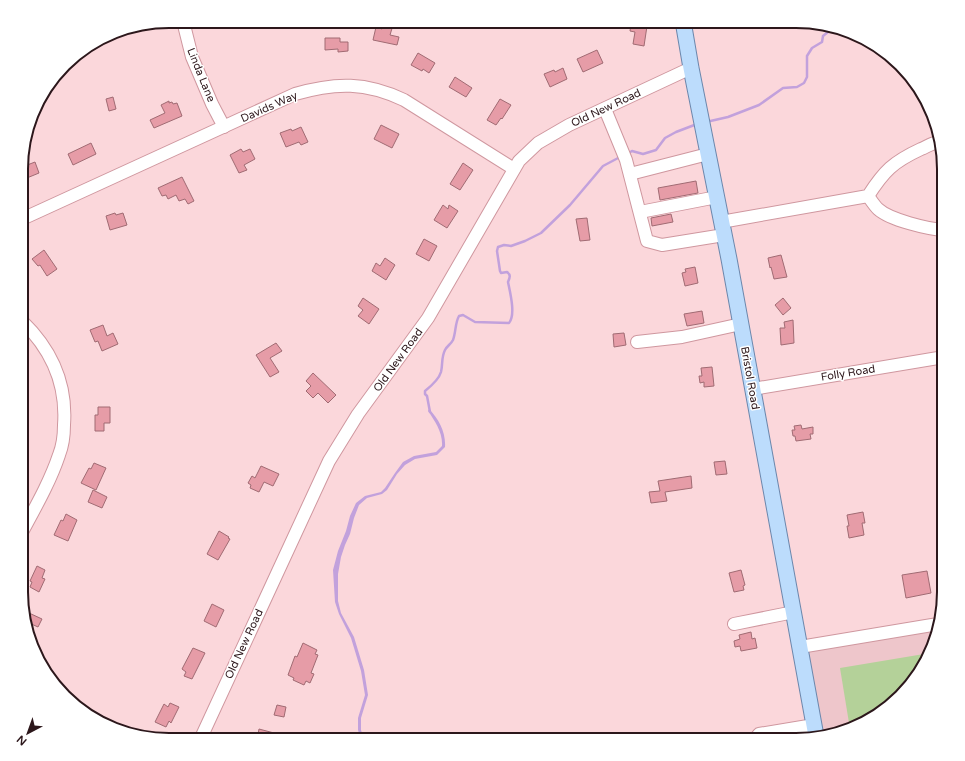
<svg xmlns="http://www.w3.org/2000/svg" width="965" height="761" font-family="'Varela Round',sans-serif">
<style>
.built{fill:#eec6cb}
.green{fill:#b4d199}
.water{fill:#c2a1dc}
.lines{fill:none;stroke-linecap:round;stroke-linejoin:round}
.stream{stroke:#c2a1dc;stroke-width:2.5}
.building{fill:#e69ca7;stroke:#a06b73}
.minor-casing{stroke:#cf979f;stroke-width:14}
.major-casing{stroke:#6c87ac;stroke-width:17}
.minor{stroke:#fff;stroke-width:12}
.major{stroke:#bcdcfc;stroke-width:15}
.labels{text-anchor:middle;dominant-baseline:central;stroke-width:3;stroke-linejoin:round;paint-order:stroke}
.street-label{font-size:11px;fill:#2c171b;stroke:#fff}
.rim{fill:none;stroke:#2c171b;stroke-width:2}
</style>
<rect width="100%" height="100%" fill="#fbd7db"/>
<!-- built -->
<path class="built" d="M938,624L933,649L907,690L853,729L816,736L800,647Z"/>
<!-- green -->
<path class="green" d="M930,653L907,690L853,729H850L840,668Z"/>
<!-- water -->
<path class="water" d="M429,409C439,419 446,433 445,447L437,455L415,459L405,465L397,474L387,490L382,494L367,498L359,505L354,518L350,534L345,545L341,557L338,574V601L341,613L354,637L364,670L368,695L361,718V730L364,740H361L358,730V718L365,695L361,671L351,638L339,614L335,602L333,570L338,551L346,531L350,516L356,503L365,496L381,492L385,488L395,473L403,462L414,456L436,452L442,446C443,433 435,421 428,411Z"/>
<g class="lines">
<!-- stream -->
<g class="stream">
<path d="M706,122L728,117L759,105L783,88L797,87L804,83L807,77V56L812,48L822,42L823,36L833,28"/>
<path d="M627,154L632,151L643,154L656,150L665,138L676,132L697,124"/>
<path d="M430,412L427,396L425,394V391C430,387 439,379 441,372C443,364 441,358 445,350C447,346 451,344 453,340C456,332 455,323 459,316L463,315L475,322L509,323C516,315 510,292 508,282C510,277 511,275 507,272L501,273L500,271L497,251L498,247L504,245L511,246L525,241L541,233L570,205L603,166L620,157"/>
</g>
</g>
<!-- building -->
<g class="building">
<path d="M384,23L393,25L390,35L399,37L397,45L373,40L376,27L382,29Z"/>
<path d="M631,24L647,26L644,46L633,44L635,32L630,31Z"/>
<path d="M325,38H340V42H348V51L338,52V49L325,50Z"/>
<path d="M597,50L603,63L583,72L577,59Z"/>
<path d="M418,53L435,63L429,73L423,69L422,71L411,65Z"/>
<path d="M563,68L567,79L550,87L544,74L554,70L555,72Z"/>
<path d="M455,77L472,88L466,97L449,87Z"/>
<path d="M113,97L116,109L109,111L106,99Z"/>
<path d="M500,99L511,105L502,119L501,118L496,125L487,120Z"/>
<path d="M169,101V103L172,102L173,104L177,103L182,116L154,128L150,120L165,113L161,105Z"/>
<path d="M381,125L399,134L392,148L374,139Z"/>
<path d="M301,127L308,142L301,145L299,142L286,147L280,133L291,129L292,131Z"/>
<path d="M91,143L96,154L73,165L68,154Z"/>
<path d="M241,149L243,152L250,149L255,159L244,165L247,170L239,173L230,155Z"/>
<path d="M35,162L39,173L22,180V167Z"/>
<path d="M463,163L473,170L460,190L450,184Z"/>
<path d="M182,177L194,201L188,204L185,199L179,201L176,195L168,199L166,195L162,196L158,188Z"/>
<path d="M696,181L698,193L660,200L658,188Z"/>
<path d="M443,205L448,209L449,205L458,211L447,228L434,220Z"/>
<path d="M115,213L116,215L123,213L127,225L110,230L106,216Z"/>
<path d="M671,214L673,222L652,226L651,218Z"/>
<path d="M587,218L590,240L580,241L576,219Z"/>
<path d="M424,239L437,246L429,261L416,254Z"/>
<path d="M44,250L57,269L47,276L40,265L38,266L32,259Z"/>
<path d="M781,255L787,277L774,279L771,267L770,268L768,258Z"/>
<path d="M385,258L395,265L386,280L372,271L376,263L380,266Z"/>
<path d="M695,267L698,283L685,286L682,273L686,272L685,269Z"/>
<path d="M363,298L379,309L369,324L358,316L363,310L358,306Z"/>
<path d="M783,298L791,308L783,315L775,305Z"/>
<path d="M702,311L704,323L687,326L684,314Z"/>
<path d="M793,320L794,343L781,345L780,328H785L784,322Z"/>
<path d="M103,325L107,336L113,333L118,344L102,351L98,341L95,342L90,330Z"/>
<path d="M624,333L626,345L614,347L613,334Z"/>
<path d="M276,343L282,351L270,358L279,372L270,377L256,355Z"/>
<path d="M712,367L714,386L704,387V382L700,383L699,376H702L701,368Z"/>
<path d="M313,373L336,395L328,403L318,393L313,398L306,391L311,386L306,381Z"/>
<path d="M98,407H110V423H104V431H95V415H98Z"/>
<path d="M801,425L802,429L813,427V434H810L811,439L796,441L795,436H793L792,430H795L794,426Z"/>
<path d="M725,461L727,474L716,475L714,462Z"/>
<path d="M94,463L106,468L96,490L81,483L89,468L91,469Z"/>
<path d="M261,466L279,474L273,486L264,482L259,492L250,488L251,485L248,483L252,476L255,478Z"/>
<path d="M691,476L692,488L665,492L667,501L651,503L649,492L660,491L658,481Z"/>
<path d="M93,490L107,497L102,508L88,502Z"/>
<path d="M863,512L865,523H862L864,535L849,538L847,526H849L847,515Z"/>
<path d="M66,514L77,520L68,541L54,535L61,520L63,521Z"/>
<path d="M219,531L229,537L228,538L230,539L218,560L207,554Z"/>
<path d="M37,566L45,570L42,578L45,579L39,592L30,587L32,582L30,581Z"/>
<path d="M741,570L745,585L743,586L744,590L734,592L729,573Z"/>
<path d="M927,571L931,593L906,598L902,575Z"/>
<path d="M212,604L224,610L216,627L204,621Z"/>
<path d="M29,613L42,619L38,627L27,622L26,619Z"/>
<path d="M751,632L752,639L755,638L757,648L741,651L740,646L735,647L734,641L740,639L739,635Z"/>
<path d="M303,643L317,650L315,654L318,655L311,673L314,674L310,683L306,681L304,685L293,680L294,678L288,675L295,656L297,657Z"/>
<path d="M193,648L205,653L192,679L184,676L186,672L182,669Z"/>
<path d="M170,703L179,707L171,723L169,721L166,727L155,722L164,704L168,707Z"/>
<path d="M277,705L286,707L284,717L274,715Z"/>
<path d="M259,729L274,733L273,740H257Z"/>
</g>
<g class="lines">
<defs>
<g id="minor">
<path d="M183,21L192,57L212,104L224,127"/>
<path d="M605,109L626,160L647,241L662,245L724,235"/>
<path d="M630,174L708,154"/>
<path d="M868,196C871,200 874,205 878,209C890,220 928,229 944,230"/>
<path d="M640,212L717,197"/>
<path d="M22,219L295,94C336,82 366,82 404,100L514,169"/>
<path d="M721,222L868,196C884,171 893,162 921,149C926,147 932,143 938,142"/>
<path d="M637,342L682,337L741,324"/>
<path d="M753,389L944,357"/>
<path d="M21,534C35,508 50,482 59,455C63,445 64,435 64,425C67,384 51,349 22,321"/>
<path d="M734,624L794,612"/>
<path d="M800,647L938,624"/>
<path d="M200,740L329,461L358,414L428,318L519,161L538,143L569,125L691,68"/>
<path d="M754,740L759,734L814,725"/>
</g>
<path id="major" d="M683,21L691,68L729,259L816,736"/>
</defs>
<!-- minor casing -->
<use href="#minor" class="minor-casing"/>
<!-- major casing -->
<use href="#major" class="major-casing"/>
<!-- minor -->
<use href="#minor" class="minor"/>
<!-- major -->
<use href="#major" class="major"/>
</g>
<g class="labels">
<!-- street labels -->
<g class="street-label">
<text transform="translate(201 75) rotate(68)">Linda Lane</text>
<text transform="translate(269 107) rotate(-24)">Davids Way</text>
<text transform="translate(606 108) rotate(-25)">Old New Road</text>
<text transform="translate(398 360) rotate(-54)">Old New Road</text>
<text transform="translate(848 373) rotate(-9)">Folly Road</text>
<text transform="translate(750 378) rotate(80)">Bristol Road</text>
<text transform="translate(244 644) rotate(-65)">Old New Road</text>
</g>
</g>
<!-- crop -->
<path d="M0 0H965V761H0ZM169 28H796A141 141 0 0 1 937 169V592A141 141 0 0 1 796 733H169A141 141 0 0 1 28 592V169A141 141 0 0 1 169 28Z" fill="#fff" fill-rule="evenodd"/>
<path class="rim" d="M169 28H796A141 141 0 0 1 937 169V592A141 141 0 0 1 796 733H169A141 141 0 0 1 28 592V169A141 141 0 0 1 169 28Z"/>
<!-- north arrow -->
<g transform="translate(28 733) rotate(221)" stroke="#ffffff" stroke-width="3" paint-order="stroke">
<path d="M0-3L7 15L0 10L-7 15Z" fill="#2c171b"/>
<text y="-6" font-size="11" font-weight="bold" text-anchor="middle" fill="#2c171b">N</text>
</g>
</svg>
